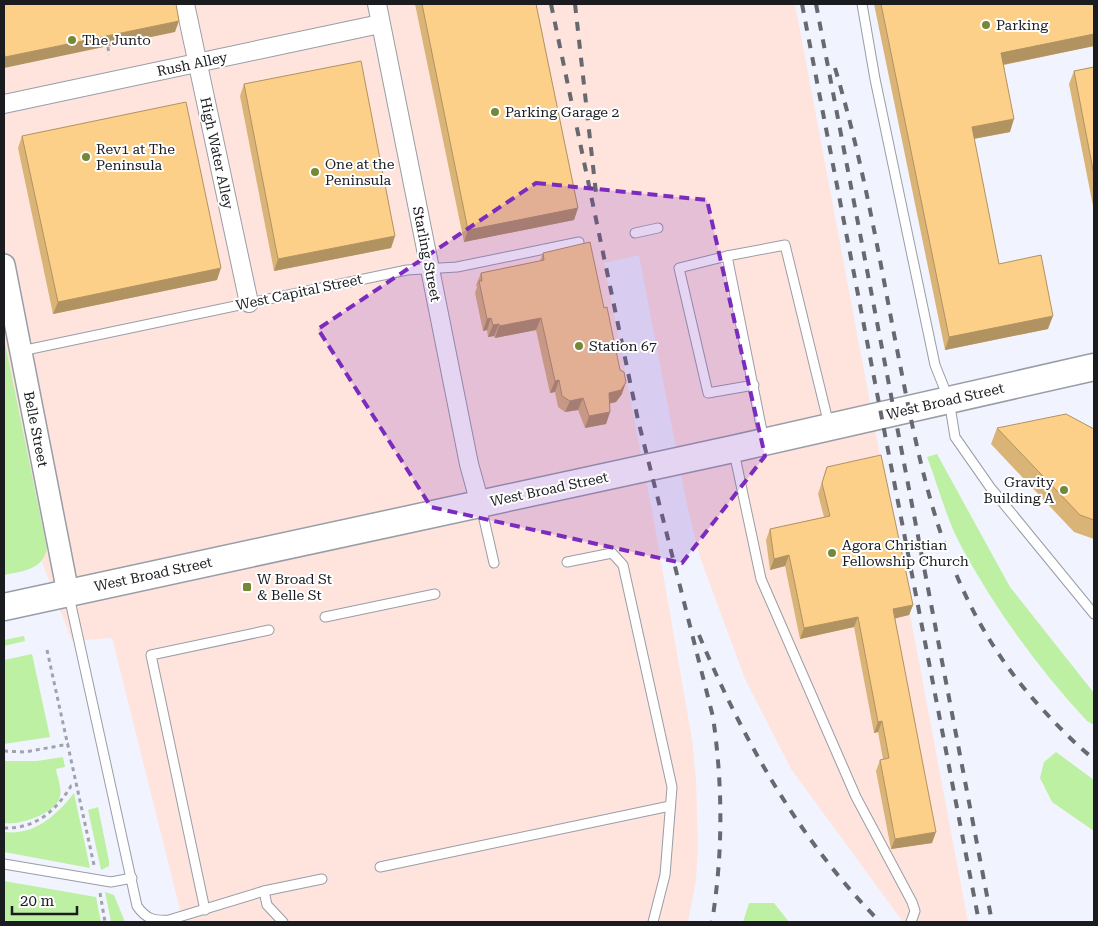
<svg xmlns="http://www.w3.org/2000/svg" width="1098" height="926" font-family="'Roboto Serif',serif">
<style>
.commercial{fill:#fee4dd}
.green{fill:#bdf0a3}
.lines{fill:none;stroke-linecap:round;stroke-linejoin:round}
.service-casing{stroke:#999da6;stroke-width:11}
.minor-casing{stroke:#999da6;stroke-width:20}
.tertiary-casing{stroke:#999da6;stroke-width:24}
.primary-casing{stroke:#999da6;stroke-width:29}
.path{stroke:#a1a3ab;stroke-width:3;stroke-dasharray:4 4;stroke-linecap:butt}
.service{stroke:#fff;stroke-width:9}
.minor{stroke:#fff;stroke-width:18}
.tertiary{stroke:#fff;stroke-width:21}
.primary{stroke:#fff;stroke-width:26}
.rail{stroke:#67696f;stroke-width:4;stroke-dasharray:9 9;stroke-linecap:butt}
.wall{fill:#dab377}
.shaded-wall{fill:#b19261}
.building{fill:#fdd08a;stroke:#b19261}
.marked{fill:#7b2cbf;fill-opacity:0.2;stroke:#7b2cbf;stroke-width:4;stroke-dasharray:10 6;stroke-linejoin:round}
.poi-dot{fill:#758838;stroke:#fff;stroke-width:2}
.labels{text-anchor:middle;dominant-baseline:central;stroke-width:4;stroke-linejoin:round;paint-order:stroke}
.poi-label{font-size:14px;fill:#1b1c20;stroke:#fff;text-anchor:start}
.street-label{font-size:14px;fill:#1b1c20;stroke:#fff}
</style>
<rect width="100%" height="100%" fill="#f1f4fe"/>
<!-- commercial -->
<path class="commercial" d="M4,4H795L968,922H903L791,769L745,679L700,557L687,505L639,255L604,263L653,516L692,739L696,779L698,846L696,880L688,922H183L112,638L72,641L42,562L47,548L4,338Z"/>
<!-- green -->
<g class="green">
<path d="M4,338L47,548C43,570 23,571 4,575Z"/>
<path d="M937,454L1010,587L1094,693V725L1087,721C1038,668 995,609 961,546C946,518 938,485 927,457Z"/>
<path d="M24,636L25,641L4,646V640Z"/>
<path d="M32,654L50,737L4,744V660Z"/>
<path d="M1056,752L1094,780V831L1052,802L1040,778L1044,762Z"/>
<path d="M63,757L65,767L56,769C57,776 62,788 60,796C58,813 18,826 4,823V761H37Z"/>
<path d="M74,793L90,868L4,852V832C34,836 57,815 74,793Z"/>
<path d="M98,807L109,861V866L101,870L88,810Z"/>
<path d="M4,881L96,897L101,922H4Z"/>
<path d="M105,892L114,895L125,922H111Z"/>
<path d="M749,903H774L789,922H743Z"/>
</g>
<g class="lines">
<defs>
<g id="service">
<path d="M862,4L875,79L935,365L949,400L955,437L990,487L1094,614"/>
<path d="M635,233L658,228"/>
<path d="M727,256L679,268L708,393L754,385"/>
<path d="M21,351L407,270L457,267L579,242"/>
<path d="M764,441L727,256L785,245L829,425"/>
<path d="M734,452L761,579L856,797L912,902L915,911L911,922"/>
<path d="M481,506L494,563"/>
<path d="M567,562L612,553L623,565L672,787L665,875L653,922"/>
<path d="M69,596L137,906C146,919 154,921 169,920L264,891L267,905L283,922"/>
<path d="M325,617L435,594"/>
<path d="M4,864L111,882L132,878"/>
<path d="M380,867L670,806"/>
<path d="M264,891L322,879"/>
<path d="M205,910L151,655L269,630"/>
</g>
<g id="minor">
<path d="M185,4L249,303"/>
<path d="M377,4L469,464L480,504"/>
<path d="M4,104L380,24"/>
</g>
<path id="tertiary" d="M4,265L68,593"/>
<path id="primary" d="M4,607L733,449L1094,367"/>
</defs>
<!-- service casing -->
<use href="#service" class="service-casing"/>
<!-- minor casing -->
<use href="#minor" class="minor-casing"/>
<!-- tertiary casing -->
<use href="#tertiary" class="tertiary-casing"/>
<!-- primary casing -->
<use href="#primary" class="primary-casing"/>
<!-- path -->
<g class="path">
<path d="M108,47L109,55"/>
<path d="M47,650L94,865"/>
<path d="M4,751L25,752L69,744"/>
<path d="M4,828C35,829 56,811 71,786L77,784"/>
<path d="M100,893L105,922"/>
</g>
<!-- service -->
<use href="#service" class="service"/>
<!-- minor -->
<use href="#minor" class="minor"/>
<!-- tertiary -->
<use href="#tertiary" class="tertiary"/>
<!-- primary -->
<use href="#primary" class="primary"/>
<!-- rail -->
<g class="rail">
<path d="M551,4L638,420L713,717C723,787 723,853 712,922"/>
<path d="M575,4L596,193"/>
<path d="M802,4L979,922"/>
<path d="M816,4L992,922"/>
<path d="M835,68C861,155 877,244 894,334C922,475 942,603 1045,712C1060,728 1076,745 1094,759"/>
<path d="M699,635C743,740 800,841 880,922"/>
</g>
</g>
<!-- wall -->
<g class="wall">
<path d="M415,4H536L578,208L574,220L464,242Z"/>
<path d="M874,4H1094V46L1004,65L1010,132L974,139L999,264L1048,329L945,350Z"/>
<path d="M1094,67V211L1069,84L1074,71Z"/>
<path d="M244,84L395,236L391,248L274,271L240,96Z"/>
<path d="M22,136L217,280L53,314L18,148Z"/>
<path d="M543,253L622,394L616,402L610,403V412L606,424L585,428L578,410L565,412L558,407L555,392L550,393L536,330L495,338L494,336L488,337L487,330L483,331L475,293L477,287L476,285L481,273L540,261Z"/>
<path d="M997,428L1094,429V539L1074,532L991,444Z"/>
<path d="M827,467L913,605L909,615L895,618L932,843L891,849L876,771L880,760L883,759L878,732L874,733L854,627L800,639L785,566L770,570L766,540L770,529L824,517L818,494Z"/>
</g>
<!-- shaded-wall -->
<g class="shaded-wall">
<path d="M179,21L175,32L4,68V61L5,57Z"/>
<path d="M1094,34V46L996,66L1001,53Z"/>
<path d="M1014,119L1010,132L967,140L972,127Z"/>
<path d="M578,208L574,220L464,242L468,230Z"/>
<path d="M395,236L391,248L274,271L278,259Z"/>
<path d="M221,268L217,280L53,314L58,302Z"/>
<path d="M1053,316L1048,329L945,350L949,337Z"/>
<path d="M491,318L487,330L483,331L487,319Z"/>
<path d="M541,318L536,330L495,338L499,326Z"/>
<path d="M499,324L494,336L488,337L493,325Z"/>
<path d="M559,380L555,392L550,393L555,381Z"/>
<path d="M626,382L622,394L616,402L604,405L609,393Z"/>
<path d="M583,398L578,410L565,412L570,401Z"/>
<path d="M610,412L606,424L585,428L589,416Z"/>
<path d="M789,555L785,566L770,570L774,559Z"/>
<path d="M913,605L909,615L889,620L893,609Z"/>
<path d="M858,617L854,627L800,639L804,628Z"/>
<path d="M882,721L878,732L874,733L878,722Z"/>
<path d="M936,832L932,843L891,849L895,839Z"/>
</g>
<!-- building -->
<g class="building">
<path d="M4,4H176L179,21L5,57L4,51Z"/>
<path d="M422,4H536L578,208L468,230Z"/>
<path d="M881,4H1094V34L1001,53L1014,119L972,127L999,264L1041,255L1053,316L949,337Z"/>
<path d="M361,61L395,236L278,259L244,84Z"/>
<path d="M1094,67V175L1074,71Z"/>
<path d="M186,102L221,268L58,302L22,136Z"/>
<path d="M590,242L604,308L607,307L620,370L624,372L626,382L621,390L609,393L610,412L589,416L583,398L570,401L562,396L559,380L555,381L541,318L499,326V324L493,325L491,318L487,319L479,281H482L481,273L544,260L543,253Z"/>
<path d="M1066,414L1094,429V520L1080,515L997,428Z"/>
<path d="M881,455L913,605L893,609L936,832L895,839L880,760L889,758L882,721L878,722L858,617L804,628L789,555L774,559L770,529L830,516L822,483L827,467Z"/>
</g>
<!-- marked area -->
<path class="marked" d="M536,183L707,200L765,456L682,563L431,507L318,329Z"/>
<!-- markers -->
<g class="poi-dot">
<circle cx="986" cy="25" r="5"/>
<circle cx="72" cy="40" r="5"/>
<circle cx="495" cy="112" r="5"/>
<circle cx="86" cy="157" r="5"/>
<circle cx="315" cy="172" r="5"/>
<circle cx="579" cy="346" r="5"/>
<circle cx="1064" cy="490" r="5"/>
<circle cx="832" cy="553" r="5"/>
<rect x="242" y="582" width="10" height="10" rx="2.5"/>
</g>
<g class="labels">
<!-- poi labels -->
<g class="poi-label">
<text x="996" y="25">Parking</text>
<text x="82" y="40">The Junto</text>
<text x="505" y="112">Parking Garage 2</text>
<text x="96" y="149">Rev1 at The<tspan x="96" dy="16">Peninsula</tspan></text>
<text x="325" y="164">One at the<tspan x="325" dy="16">Peninsula</tspan></text>
<text x="589" y="346">Station 67</text>
<text x="1054" y="482" text-anchor="end">Gravity<tspan x="1054" dy="16">Building A</tspan></text>
<text x="842" y="545">Agora Christian<tspan x="842" dy="16">Fellowship Church</tspan></text>
<text x="257" y="579">W Broad St<tspan x="257" dy="16">&amp; Belle St</tspan></text>
</g>
<!-- street labels -->
<g class="street-label">
<text transform="translate(192 64) rotate(-12)">Rush Alley</text>
<text transform="translate(217 153) rotate(78)">High Water Alley</text>
<text transform="translate(427 254) rotate(79)">Starling Street</text>
<text transform="translate(299 292) rotate(-12)">West Capital Street</text>
<text transform="translate(945 401) rotate(-13)">West Broad Street</text>
<text transform="translate(36 429) rotate(79)">Belle Street</text>
<text transform="translate(549 489) rotate(-12)">West Broad Street</text>
<text transform="translate(153 574) rotate(-12)">West Broad Street</text>
</g>
</g>
<!-- border -->
<rect width="1098" height="926" fill="none" stroke="#1b1c20" stroke-width="10"/>
<!-- scale -->
<path d="M12 906v8h65v-8" fill="none" stroke="#1b1c20" stroke-width="2.5"/>
<text x="20" y="906" font-size="15" fill="#1b1c20" stroke="#ffffff" stroke-width="4" paint-order="stroke">20 m</text>
</svg>
